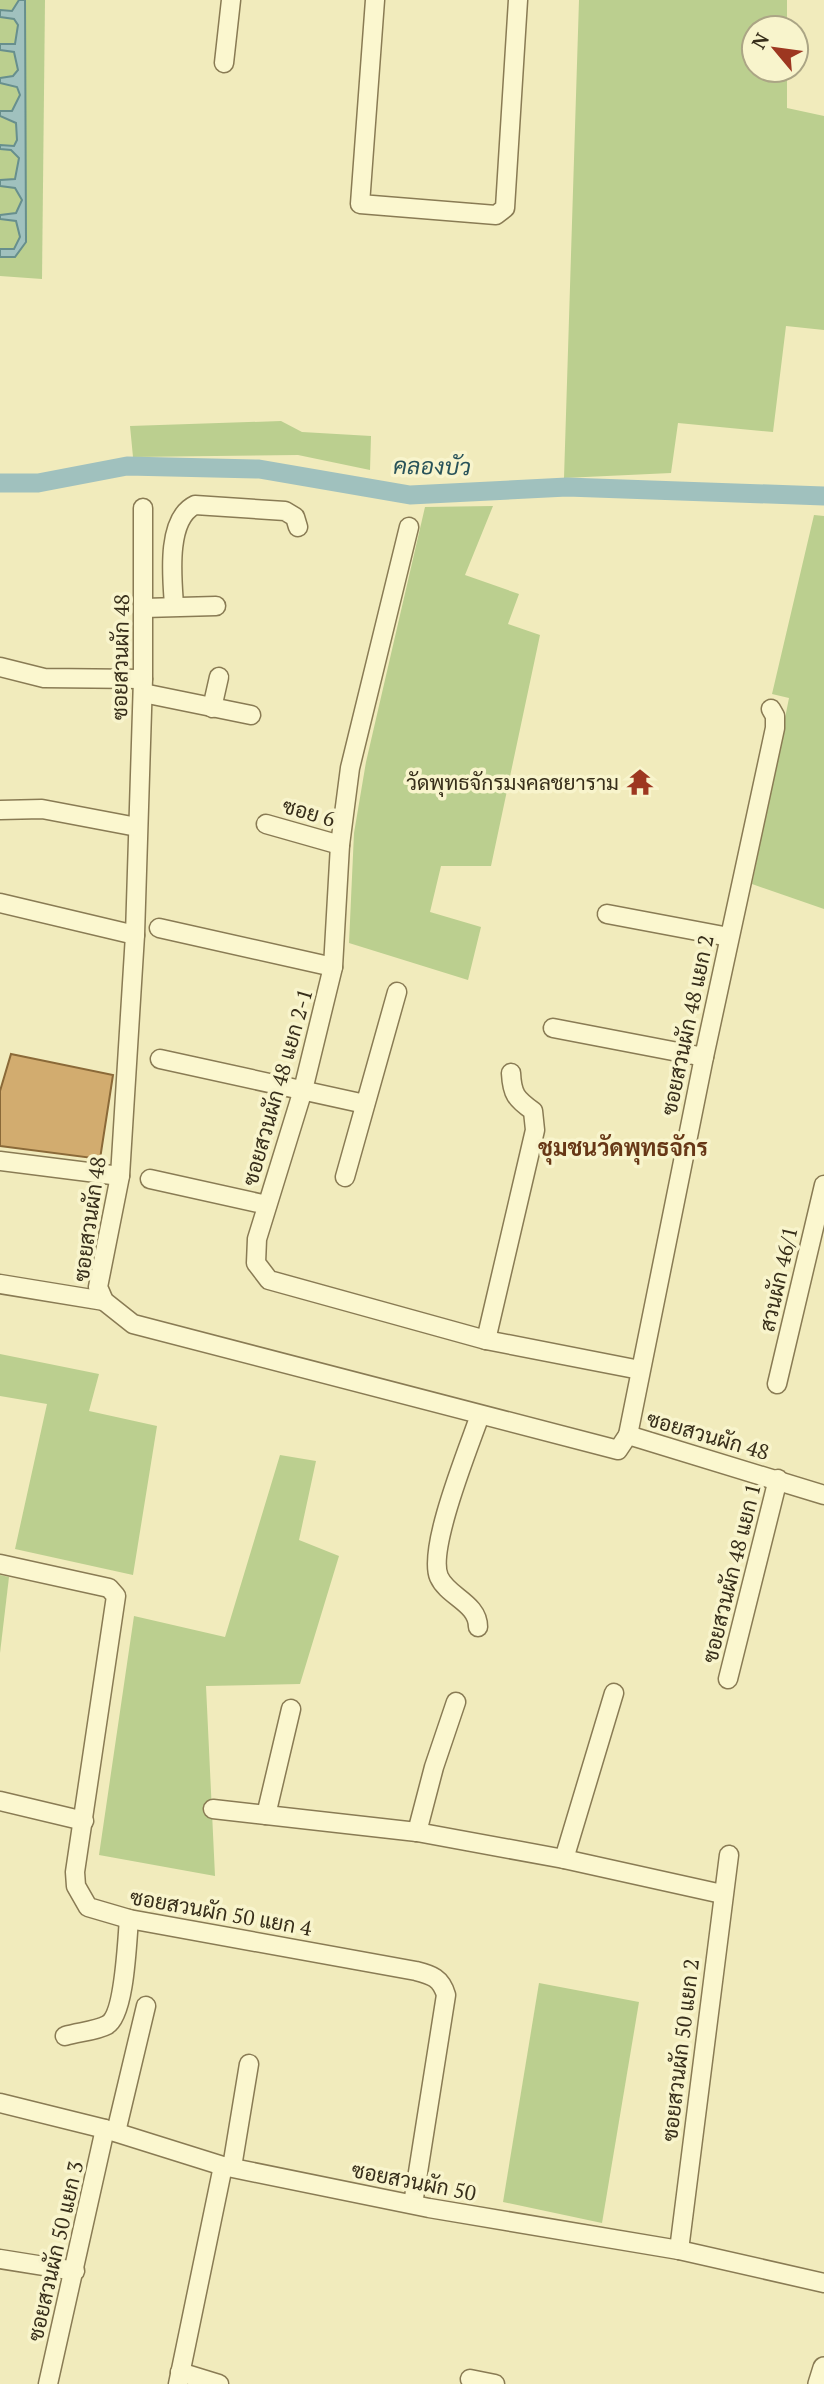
<svg xmlns="http://www.w3.org/2000/svg" width="824" height="2384" font-family="'PT Serif',Sarabun,serif">
<style>
.green{fill:#bbcf8f}
.water{fill:#a0c1be;stroke:#678f8d;stroke-width:2}
.lines{fill:none;stroke-linecap:round;stroke-linejoin:round}
.canal{stroke:#a0c1be;stroke-width:19}
.building{fill:#d2ac6f;stroke:#8a6938;stroke-width:2}
.minor-casing{stroke:#897b54;stroke-width:21}
.tertiary-casing{stroke:#897b54;stroke-width:24}
.minor{stroke:#fbf7cf;stroke-width:18}
.tertiary{stroke:#fbf7cf;stroke-width:21}
.labels{text-anchor:middle;dominant-baseline:central;stroke-width:7;stroke-linejoin:round;paint-order:stroke}
.street-label{font-size:21px;fill:#372e1a;stroke:#f8f4cc}
.poi-label{font-size:21px;fill:#372e1a;stroke:#f8f4cc;text-anchor:end}
.water-label{font-size:23px;font-style:italic;fill:#285259;stroke:#f8f4cc}
.neighbourhood-label{font-size:23px;font-weight:bold;fill:#673716;stroke:#f8f4cc}
</style>
<rect width="100%" height="100%" fill="#f1ebbc"/>
<!-- green -->
<g class="green">
<path d="M0,0H45L42,279L0,276Z"/>
<path d="M579,0H787V28H754V70H787V108L824,116V330L786,326L773,432L678,423L671,473L564,478Z"/>
<path d="M281,421L302,432L371,436L370,470L298,455L133,457L130,426Z"/>
<path d="M493,506L465,575L519,594L508,624L540,635L491,866H441L430,912L481,927L468,980L349,943L354,833L366,762L425,507Z"/>
<path d="M814,515L824,516V909L752,884L789,698L772,694Z"/>
<path d="M0,1354L99,1374L89,1411L157,1426L133,1575L15,1549L47,1404L0,1396Z"/>
<path d="M280,1455L316,1461L299,1540L339,1556L300,1684L206,1686L215,1876L99,1855L134,1616L225,1637Z"/>
<path d="M0,1575L9,1577L0,1653Z"/>
<path d="M539,1983L639,2002L602,2223L503,2202Z"/>
</g>
<!-- water -->
<path class="water" d="M19,0H25L26,242L15,257H0V249H14L20,237L16,221L0,219V215L16,213L22,200L15,188L0,186V180L15,179L19,158L11,150L0,149V145L14,146L17,140L16,123L0,116V111H12L20,95L17,87L0,83V78L13,76L18,70L14,52L0,50V44H15L18,25L14,19L0,17V10L12,11Z"/>
<g class="lines">
<!-- canal -->
<path class="canal" d="M0,483H38L127,466L259,469L410,495L567,487L824,496"/>
</g>
<!-- building -->
<path class="building" d="M11,1054L113,1075L100,1159L0,1146V1091Z"/>
<g class="lines">
<defs>
<g id="minor">
<path d="M375,0L360,204L496,215L505,208L518,0"/>
<path d="M224,63L231,0"/>
<path d="M143,508V679L135,935L120,1176L98,1287L104,1301L133,1324L618,1450L628,1435L824,1495"/>
<path d="M409,527L350,768L340,845L333,967L303,1090L257,1239L256,1263L269,1280L486,1340L640,1370"/>
<path d="M174,605C172,577 166,519 195,505L285,511L295,517L298,527"/>
<path d="M144,608L216,606"/>
<path d="M0,667L44,678L143,679"/>
<path d="M143,693L251,715"/>
<path d="M212,708L219,677"/>
<path d="M0,810L42,809L137,827"/>
<path d="M266,824L340,845"/>
<path d="M0,903L135,935"/>
<path d="M607,914L729,937"/>
<path d="M159,928L333,967"/>
<path d="M553,1028L704,1057"/>
<path d="M160,1059L365,1104"/>
<path d="M0,1161L120,1176"/>
<path d="M345,1177L397,992"/>
<path d="M150,1179L267,1205"/>
<path d="M0,1284L104,1301"/>
<path d="M486,1340L535,1130L533,1111C516,1099 512,1094 511,1073"/>
<path d="M777,1384L824,1185"/>
<path d="M628,1435L704,1057L775,728V716L771,709"/>
<path d="M0,1564L109,1588L116,1596L75,1872L76,1886L88,1907L129,1919L416,1971C432,1975 441,1978 446,1995L413,2204"/>
<path d="M478,1627C478,1603 448,1597 439,1577C427,1549 469,1447 480,1415"/>
<path d="M728,1679L778,1479"/>
<path d="M0,1801L84,1821"/>
<path d="M213,1809L417,1832L564,1859L722,1894"/>
<path d="M266,1815L291,1709"/>
<path d="M417,1832L434,1767L456,1702"/>
<path d="M564,1859L614,1693"/>
<path d="M65,2036C78,2032 96,2031 107,2025C125,2015 127,1940 129,1919"/>
<path d="M0,2103L105,2129L223,2166L429,2208L679,2250L824,2283"/>
<path d="M116,2132L146,2006"/>
<path d="M232,2167L249,2064"/>
<path d="M679,2250L729,1855"/>
<path d="M0,2259L75,2271"/>
<path d="M180,2372L219,2384"/>
<path d="M470,2379L495,2384"/>
<path d="M48,2384L105,2129"/>
<path d="M178,2384L223,2166"/>
</g>
<path id="tertiary" d="M819,2384L824,2368"/>
</defs>
<!-- minor casing -->
<use href="#minor" class="minor-casing"/>
<!-- tertiary casing -->
<use href="#tertiary" class="tertiary-casing"/>
<!-- minor -->
<use href="#minor" class="minor"/>
<!-- tertiary -->
<use href="#tertiary" class="tertiary"/>
</g>
<!-- icons -->
<defs>
<symbol id="temple-bare" viewBox="-9 -9 18 18"><path d="M0-6L5-2H3V0L6.5 2.5H4V6H1.5V3h-3V6H-4V2.5H-6.5L-3 0V-2H-5Z" fill="#9d3720" stroke="#f8f4cc" stroke-width="2.5" paint-order="stroke"/></symbol>
</defs>
<g fill-rule="evenodd">
<use href="#temple-bare" x="621" y="763" width="38" height="38"/>
</g>
<g class="labels">
<!-- street labels -->
<g class="street-label">
<text transform="translate(120 657) rotate(-89)">ซอยสวนผัก 48</text>
<text transform="translate(309 812) rotate(16)">ซอย 6</text>
<text transform="translate(687 1025) rotate(-78)">ซอยสวนผัก 48 แยก 2</text>
<text transform="translate(277 1087) rotate(-74)">ซอยสวนผัก 48 แยก 2-1</text>
<text transform="translate(89 1219) rotate(-82)">ซอยสวนผัก 48</text>
<text transform="translate(778 1279) rotate(-77)">สวนผัก 46/1</text>
<text transform="translate(708 1435) rotate(16)">ซอยสวนผัก 48</text>
<text transform="translate(731 1573) rotate(-76)">ซอยสวนผัก 48 แยก 1</text>
<text transform="translate(221 1912) rotate(10)">ซอยสวนผัก 50 แยก 4</text>
<text transform="translate(680 2050) rotate(-83)">ซอยสวนผัก 50 แยก 2</text>
<text transform="translate(414 2181) rotate(11)">ซอยสวนผัก 50</text>
<text transform="translate(55 2251) rotate(-77)">ซอยสวนผัก 50 แยก 3</text>
</g>
<!-- poi labels -->
<g class="poi-label">
<text x="619" y="782">วัดพุทธจักรมงคลชยาราม</text>
</g>
<!-- water labels -->
<g class="water-label">
<text transform="translate(432 466) rotate(1)">คลองบัว</text>
</g>
<!-- neighbourhood labels -->
<g class="neighbourhood-label">
<text x="623" y="1147">ชุมชนวัดพุทธจักร</text>
</g>
</g>
<!-- north arrow -->
<g transform="translate(775 49) rotate(299)"><circle r="33" fill="#f8f4cc" stroke="#aba585" stroke-width="2"/>
<path d="M0-5L12 26L0 18L-12 26Z" fill="#9d3720"/>
<text y="-10" font-size="19" font-weight="bold" text-anchor="middle" fill="#372e1a">N</text>
</g>
</svg>
